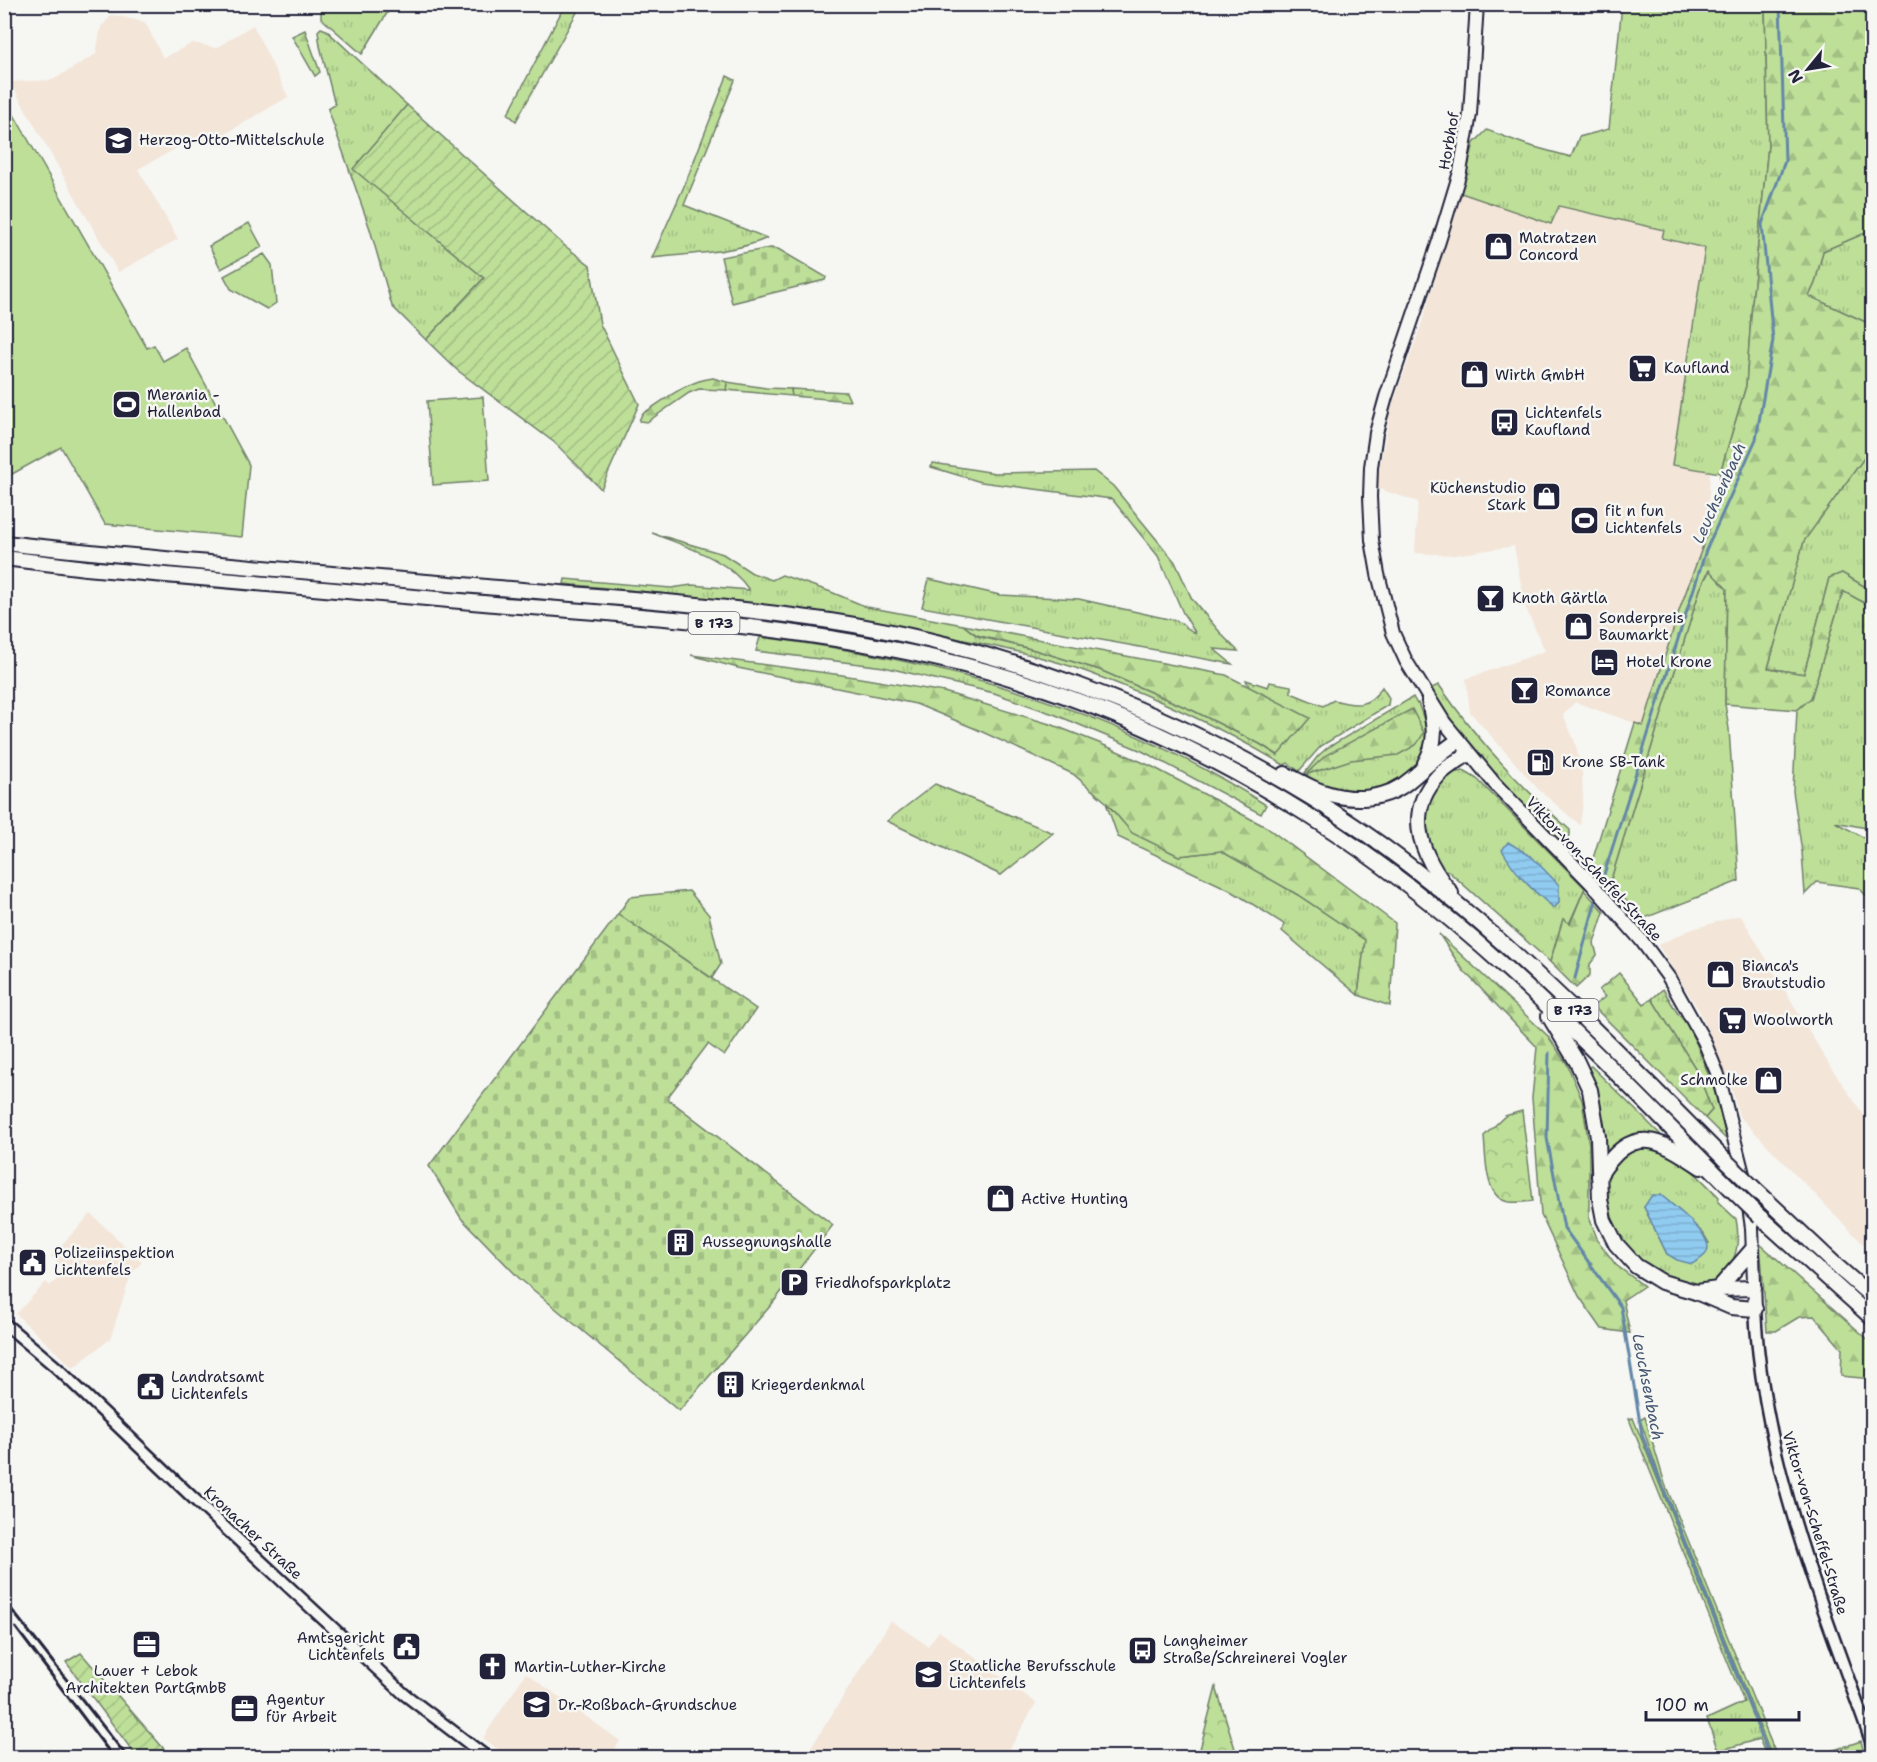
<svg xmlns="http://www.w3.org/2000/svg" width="1877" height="1762" font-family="'Shantell Sans',sans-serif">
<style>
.built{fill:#f3e5d8}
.grass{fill:url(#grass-tufts);stroke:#70806a;stroke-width:1.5;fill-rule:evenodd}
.forest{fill:url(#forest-firs);stroke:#70806a;stroke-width:1.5}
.cemetery{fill:url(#cemetery-stones);stroke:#70806a;stroke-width:1.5}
.park{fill:url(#park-crowns);stroke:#70806a;stroke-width:1.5}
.garden{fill:url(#garden-furrows);stroke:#70806a;stroke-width:1.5}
.pitch{fill:#bddf98;stroke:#70806a;stroke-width:1.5}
.water{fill:url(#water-rules);stroke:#6487a8;stroke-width:1.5}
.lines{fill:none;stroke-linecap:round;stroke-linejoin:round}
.stream{stroke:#6487a8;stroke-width:3}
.tertiary-casing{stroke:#22223b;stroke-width:15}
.secondary-casing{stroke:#22223b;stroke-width:16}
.trunk-casing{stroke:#22223b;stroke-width:18}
.tertiary{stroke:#f6f6f2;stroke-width:10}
.secondary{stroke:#f6f6f2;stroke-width:12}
.trunk{stroke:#f6f6f2;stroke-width:14}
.rail{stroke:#22223b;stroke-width:3}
.trunk-bridge-casing{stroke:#22223b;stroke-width:18;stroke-linecap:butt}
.trunk-bridge{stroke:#f6f6f2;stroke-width:14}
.labels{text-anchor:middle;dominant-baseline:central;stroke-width:5;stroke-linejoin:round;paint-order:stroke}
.shield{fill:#f6f6f2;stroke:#626272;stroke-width:1.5}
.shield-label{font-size:14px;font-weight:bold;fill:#22223b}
.poi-label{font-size:15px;fill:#22223b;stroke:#f6f6f2;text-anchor:start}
.street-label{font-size:15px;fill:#22223b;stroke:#f6f6f2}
.water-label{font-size:16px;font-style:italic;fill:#435571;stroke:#f6f6f2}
</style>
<defs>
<pattern id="grass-tufts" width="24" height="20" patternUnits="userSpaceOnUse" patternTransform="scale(1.5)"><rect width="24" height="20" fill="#bddf98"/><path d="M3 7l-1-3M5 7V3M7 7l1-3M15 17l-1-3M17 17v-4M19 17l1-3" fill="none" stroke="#a2bf84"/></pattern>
<pattern id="forest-firs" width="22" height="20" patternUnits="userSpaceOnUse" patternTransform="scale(1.5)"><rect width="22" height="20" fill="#bddf98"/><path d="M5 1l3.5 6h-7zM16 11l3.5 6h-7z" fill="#a2bf84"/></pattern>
<pattern id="cemetery-stones" width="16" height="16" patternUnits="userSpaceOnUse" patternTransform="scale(1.5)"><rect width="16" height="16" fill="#bddf98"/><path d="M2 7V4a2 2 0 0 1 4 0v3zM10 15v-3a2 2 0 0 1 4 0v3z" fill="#a2bf84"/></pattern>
<pattern id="park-crowns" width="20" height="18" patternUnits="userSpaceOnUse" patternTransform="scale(1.5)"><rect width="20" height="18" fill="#bddf98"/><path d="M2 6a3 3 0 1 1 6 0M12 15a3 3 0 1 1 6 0" fill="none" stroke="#a2bf84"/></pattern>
<pattern id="garden-furrows" width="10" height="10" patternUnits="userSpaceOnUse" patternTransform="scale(1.5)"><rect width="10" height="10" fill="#bddf98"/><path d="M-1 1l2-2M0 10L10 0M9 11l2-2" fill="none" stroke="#a2bf84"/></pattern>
<pattern id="water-rules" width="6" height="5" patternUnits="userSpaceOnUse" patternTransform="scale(1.5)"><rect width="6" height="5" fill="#90cbf0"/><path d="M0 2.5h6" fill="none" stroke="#7caecf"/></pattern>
</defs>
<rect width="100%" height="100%" fill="#f6f6f2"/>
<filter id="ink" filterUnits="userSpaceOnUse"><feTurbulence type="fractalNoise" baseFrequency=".0167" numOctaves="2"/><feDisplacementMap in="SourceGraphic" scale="12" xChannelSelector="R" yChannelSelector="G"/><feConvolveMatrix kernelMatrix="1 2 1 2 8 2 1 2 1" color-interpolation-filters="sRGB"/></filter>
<g filter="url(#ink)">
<!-- built -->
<g class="built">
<path d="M112,15L145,22L163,58L193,43L216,48L253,25L288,97L208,144L201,135L138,169L178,239L118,272L10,82L53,80L96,54L101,27Z"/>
<path d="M1461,193L1551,224L1559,206L1664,230L1663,238L1705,247L1672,465L1710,471L1707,533L1680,608L1643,726L1575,702L1563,715L1575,742L1582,773L1583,802L1580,825L1539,790L1470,712L1466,679L1545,651L1525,606L1514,546L1455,555L1415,553L1418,502L1377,488V481L1391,409L1420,329Z"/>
<path d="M1736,916H1741L1828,1063L1872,1127V1253L1739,1116L1731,1086L1700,1012L1658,945L1690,930Z"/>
<path d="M91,1214L142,1262L131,1274L110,1339L73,1368L16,1314L46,1282L50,1286L66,1270L51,1256Z"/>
<path d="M891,1621L928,1646L939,1631L1036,1703L1005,1757H805Z"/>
<path d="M526,1673L620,1741L609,1757H509L483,1738Z"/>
</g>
<!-- grass -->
<g class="grass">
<path d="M327,4H392V5L362,54L321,18V10Z"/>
<path d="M565,5H581L516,121L508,114Z"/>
<path d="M1622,5H1765L1768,146L1752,303L1746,386L1720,473L1672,465L1705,248L1662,238L1664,230L1559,206L1551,224L1461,193L1474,143L1487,130L1527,145L1571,157L1579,137L1609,129Z"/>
<path d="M321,28L326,30L407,105L354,169L484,278L426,340L392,306L370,229L328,109L335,105L320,46L318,31Z"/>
<path d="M727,76L735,80L684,205L767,238C737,253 685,254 652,258L685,184Z"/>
<path d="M1872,225V325L1809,296L1815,283L1823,251L1870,231Z"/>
<path d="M727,382L766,388L791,389L792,396L726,390Z"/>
<path d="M1872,447V591L1842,573L1829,578L1804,674L1768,668L1804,540Z"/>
<path d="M933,463L995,473L1094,471L1113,486L1175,562L1192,599L1224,637L1238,651L1214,649L1232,664L922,607L929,579L1000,595L1079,599L1177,621L1196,634L1183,613L1158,556L1112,499L981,482L931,467Z"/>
<path d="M652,533L723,554L752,573L772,580L782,575L831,592L867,607L963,625L977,636L1035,650L1100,670L1194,711L1260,744L1277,755L1246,680L1268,687L1270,682L1291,686V693L1323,706L1334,700C1355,706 1369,708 1382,687L1389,698L1388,705L1321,746L1299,771L1288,763L1284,765C1222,728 1155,697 1087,672C1044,656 997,647 951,637C823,609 694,596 564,584L565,579L671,588L692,585L749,590C728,558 686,547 652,533Z"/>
<path d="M1710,570L1727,589L1725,704L1729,729L1739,881L1645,918L1614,890L1608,889L1700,589Z"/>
<path d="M1843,591L1872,607V829L1835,822L1863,837L1872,845V902L1859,888L1817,882L1805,894L1802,852L1793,791L1797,710L1811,698Z"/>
<path d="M760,637C939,659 1113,708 1266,805L1261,814L1142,751L1056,715L994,693L884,667L756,651Z"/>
<path d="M1439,685C1476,739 1521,787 1570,830V835L1563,847L1486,763L1460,732L1429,689Z"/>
<path d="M1413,697L1417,704L1418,703C1423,717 1429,729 1426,744C1421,781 1374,797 1342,792C1328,789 1315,781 1304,774L1318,756L1327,748Z"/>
<path d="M1464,771L1477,779L1585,888L1569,924L1563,919L1550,962L1448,871L1439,868L1423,829L1425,808L1435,788L1450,773Z"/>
<path d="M935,784L1053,833L1001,875L887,821Z"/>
<path d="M1106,803L1133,833L1179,856L1221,851L1298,895L1365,940L1358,995L1282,931L1284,924L1230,890L1118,837Z"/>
<path d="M689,891L709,915L721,964L712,978L618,914L630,897Z"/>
<path d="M1663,989L1678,1014L1686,1023L1697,1045L1714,1089L1727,1140L1705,1118L1712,1110L1697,1071L1652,999Z"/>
<path d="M1591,1066L1660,1134L1657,1137L1605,1157L1598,1098L1588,1068Z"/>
<path d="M1644,1147C1676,1148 1697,1176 1719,1197L1718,1202L1736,1219C1741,1243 1735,1278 1707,1284C1698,1286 1688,1282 1680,1280C1637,1268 1605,1231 1606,1186C1607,1164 1625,1151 1644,1147ZM1661,1195L1703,1233L1709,1243L1667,1254L1644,1207Z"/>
<path d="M1645,1417L1665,1484L1777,1757H1772L1662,1483L1640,1420Z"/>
<path d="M1633,1418L1769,1757H1767L1759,1739L1718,1751L1707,1719L1744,1702L1629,1419Z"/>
<path d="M1861,1741L1865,1757H1813Z"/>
</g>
<!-- forest -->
<g class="forest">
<path d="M1765,5H1872V225L1870,231L1823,251L1815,283L1809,296L1872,325V447L1804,541L1768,668L1804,674L1829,578L1842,573L1872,591V607L1843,591L1811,698L1797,710L1725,704L1727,589L1709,570L1700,589L1608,889L1590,868L1635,723L1643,726L1680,608L1719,502L1720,473L1746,386L1752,303L1768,146Z"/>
<path d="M305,30L320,72L315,76L292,36Z"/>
<path d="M713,378L727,382L726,390L699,389L689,393L647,422L639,421L642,414C665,400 686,381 713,378Z"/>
<path d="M791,389L846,392L850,401L792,396Z"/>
<path d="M963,625L1226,675L1310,718L1278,755L1260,744L1194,711L1100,670L1035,650L977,635Z"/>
<path d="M691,655L842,675L944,692L1053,725L1099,743L1153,767L1266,827L1395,923L1390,1006L1358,995L1365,940L1298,895L1221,851L1179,856L1132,833L1106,802L1073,774L976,729L916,704L738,668Z"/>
<path d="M1412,709L1424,733L1416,745L1398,755L1351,760L1305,775L1326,755Z"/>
<path d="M1584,890L1604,912L1594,943L1597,955L1590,964V975L1576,988L1550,962L1563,919L1570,924Z"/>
<path d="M1439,934L1548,1036L1567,1064L1582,1100L1589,1145V1217L1598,1241L1616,1265L1644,1286L1623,1300L1630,1333L1602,1329L1579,1296L1541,1215L1532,1098L1537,1047L1462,969Z"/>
<path d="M1619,973L1644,1004L1652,999L1697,1071L1712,1110L1705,1118L1593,1006L1605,997L1599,990Z"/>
<path d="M1760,1244L1872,1343V1379L1841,1376L1842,1349L1814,1316L1799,1317L1776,1331H1767Z"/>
</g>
<!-- cemetery -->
<g class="cemetery">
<path d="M771,248L778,249L826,277L825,280L732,303L721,257Z"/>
<path d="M618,914L756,1009L724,1056L708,1044L667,1098L833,1225L772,1304L679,1411L519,1278L461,1218L429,1166Z"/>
</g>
<!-- park -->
<g class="park">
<path d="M1522,1111L1533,1201C1525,1202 1517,1203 1509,1202C1484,1199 1486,1156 1484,1136L1505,1116Z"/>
<path d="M1216,1687L1236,1752L1238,1757H1198Z"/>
</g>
<!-- garden -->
<g class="garden">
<path d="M407,105L565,246L590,265L600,324L639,404L601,489L555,443L457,370L426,340L484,278L353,169Z"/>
<path d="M81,1653L171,1757H137L66,1662Z"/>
</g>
<!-- pitch -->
<g class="pitch">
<path d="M5,99L147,348L154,345L163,361L186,348L249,465L242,537L105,524L61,447L5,478Z"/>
<path d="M249,223L262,247L221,269L209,246Z"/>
<path d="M264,254L272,265L276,303L267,309L231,289L224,276Z"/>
<path d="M483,397L489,481L433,485L427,401Z"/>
</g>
<!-- water -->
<g class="water">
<path d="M1508,842L1532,857L1559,885V903L1554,908C1531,889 1517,876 1502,850Z"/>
<path d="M1652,1195H1661C1672,1205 1715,1236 1707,1252C1704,1258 1697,1261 1692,1264L1677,1260L1667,1254L1644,1207Z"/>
</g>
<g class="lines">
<!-- stream -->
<g class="stream">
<path d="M1600,887L1706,550L1756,439L1773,340L1762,224L1785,161L1780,4"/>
<path d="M1575,978L1597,896"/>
<path d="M1549,1053L1547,1138L1564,1228L1621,1307L1642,1435L1770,1758"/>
</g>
<defs>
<g id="tertiary">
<path d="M1755,1309C1762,1461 1822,1603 1872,1744"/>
<path d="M4,1323L56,1367L192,1497L404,1694L488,1758"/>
</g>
<path id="secondary" d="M1477,4L1470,114L1460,172L1439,241L1386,397L1376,433L1371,467L1370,497L1372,540L1378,574L1393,633L1406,661L1444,722L1495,784L1591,883L1641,940L1669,978L1704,1041L1718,1075L1746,1186L1752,1228L1755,1309"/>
<g id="trunk">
<path d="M4,543C169,561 333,574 498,588C608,597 720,605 830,621C999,647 1164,708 1310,797C1467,893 1595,1030 1725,1160"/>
<path d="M4,558L86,568C226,581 366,593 506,605C658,617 811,627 960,664C1084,695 1203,749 1311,817C1469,917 1598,1055 1729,1187"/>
<path d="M1425,763C1438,741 1434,725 1429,701"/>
<path d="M1285,774C1298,780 1310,788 1323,792C1352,802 1387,801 1411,779C1427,766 1440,752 1458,741"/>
<path d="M1451,893C1423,858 1402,815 1438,776C1446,767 1458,761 1468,754"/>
<path d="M1549,1016L1577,1062L1590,1090L1598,1137L1600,1199L1604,1220L1616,1244L1636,1266L1662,1282L1696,1292L1731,1307L1755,1309"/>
<path d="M1599,1176C1632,1123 1658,1138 1701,1167"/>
<path d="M1755,1189L1839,1268L1872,1297"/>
<path d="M1760,1217L1872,1318"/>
<path d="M1718,1289L1752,1250"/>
<path d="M1696,1292L1718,1289L1754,1288"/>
</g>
</defs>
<!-- tertiary casing -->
<use href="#tertiary" class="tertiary-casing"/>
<!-- secondary casing -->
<use href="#secondary" class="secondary-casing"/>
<!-- trunk casing -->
<use href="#trunk" class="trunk-casing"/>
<!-- tertiary -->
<use href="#tertiary" class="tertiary"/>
<!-- secondary -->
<use href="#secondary" class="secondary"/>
<!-- trunk -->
<use href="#trunk" class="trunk"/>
<!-- rail -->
<g class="rail">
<path d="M4,1600L128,1758"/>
<path d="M16,1628L114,1758"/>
</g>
<defs>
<g id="trunk-bridge">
<path d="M1725,1160L1755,1189"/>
<path d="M1729,1187L1760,1217"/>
</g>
</defs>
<!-- trunk-bridge casing -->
<use href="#trunk-bridge" class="trunk-bridge-casing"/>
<!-- trunk-bridge -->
<use href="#trunk-bridge" class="trunk-bridge"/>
</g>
</g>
<!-- icons -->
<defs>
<symbol id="school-square" viewBox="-11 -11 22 22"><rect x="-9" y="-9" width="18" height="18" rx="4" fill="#22223b" stroke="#f6f6f2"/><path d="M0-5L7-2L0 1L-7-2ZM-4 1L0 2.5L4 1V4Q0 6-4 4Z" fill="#fff"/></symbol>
<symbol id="shop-square" viewBox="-11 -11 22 22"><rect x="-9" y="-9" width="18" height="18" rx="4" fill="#22223b" stroke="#f6f6f2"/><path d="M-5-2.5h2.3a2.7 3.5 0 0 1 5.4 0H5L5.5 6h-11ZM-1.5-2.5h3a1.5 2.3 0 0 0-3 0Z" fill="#fff"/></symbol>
<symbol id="supermarket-square" viewBox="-11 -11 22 22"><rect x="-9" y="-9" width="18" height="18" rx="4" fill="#22223b" stroke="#f6f6f2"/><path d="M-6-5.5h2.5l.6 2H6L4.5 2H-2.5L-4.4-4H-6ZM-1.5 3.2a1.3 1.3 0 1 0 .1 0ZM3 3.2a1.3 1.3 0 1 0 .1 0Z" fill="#fff"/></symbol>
<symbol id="stadium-square" viewBox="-11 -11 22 22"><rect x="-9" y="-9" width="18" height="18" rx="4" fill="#22223b" stroke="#f6f6f2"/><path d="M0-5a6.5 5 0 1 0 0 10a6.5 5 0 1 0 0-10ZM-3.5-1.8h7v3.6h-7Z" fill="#fff"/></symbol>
<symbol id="bus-square" viewBox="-11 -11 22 22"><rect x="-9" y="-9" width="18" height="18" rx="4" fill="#22223b" stroke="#f6f6f2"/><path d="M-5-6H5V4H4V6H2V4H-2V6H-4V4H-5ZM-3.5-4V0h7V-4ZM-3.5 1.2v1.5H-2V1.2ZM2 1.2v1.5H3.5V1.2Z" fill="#fff"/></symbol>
<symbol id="bar-square" viewBox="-11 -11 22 22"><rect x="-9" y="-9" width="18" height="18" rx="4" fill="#22223b" stroke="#f6f6f2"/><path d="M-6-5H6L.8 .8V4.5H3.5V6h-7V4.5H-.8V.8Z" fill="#fff"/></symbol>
<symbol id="hotel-square" viewBox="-11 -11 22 22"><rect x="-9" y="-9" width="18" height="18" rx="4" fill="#22223b" stroke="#f6f6f2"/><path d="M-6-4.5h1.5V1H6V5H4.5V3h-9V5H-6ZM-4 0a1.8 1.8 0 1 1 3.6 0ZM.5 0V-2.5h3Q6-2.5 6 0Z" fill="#fff"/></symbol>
<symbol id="fuel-square" viewBox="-11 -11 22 22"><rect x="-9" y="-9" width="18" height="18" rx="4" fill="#22223b" stroke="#f6f6f2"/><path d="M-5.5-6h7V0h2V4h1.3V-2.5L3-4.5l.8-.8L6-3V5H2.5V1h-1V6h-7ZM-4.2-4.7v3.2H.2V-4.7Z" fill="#fff"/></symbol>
<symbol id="building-square" viewBox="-11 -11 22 22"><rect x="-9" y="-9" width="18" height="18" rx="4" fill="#22223b" stroke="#f6f6f2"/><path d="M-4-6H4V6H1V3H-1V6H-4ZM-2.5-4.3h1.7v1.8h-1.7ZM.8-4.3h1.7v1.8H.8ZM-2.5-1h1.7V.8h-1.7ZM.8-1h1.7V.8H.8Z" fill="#fff"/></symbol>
<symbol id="civic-square" viewBox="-11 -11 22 22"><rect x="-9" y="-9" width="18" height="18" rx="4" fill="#22223b" stroke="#f6f6f2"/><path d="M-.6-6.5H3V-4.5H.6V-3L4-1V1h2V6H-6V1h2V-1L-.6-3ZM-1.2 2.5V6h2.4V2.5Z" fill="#fff"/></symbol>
<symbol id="parking-square" viewBox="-11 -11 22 22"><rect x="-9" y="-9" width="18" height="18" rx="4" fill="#22223b" stroke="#f6f6f2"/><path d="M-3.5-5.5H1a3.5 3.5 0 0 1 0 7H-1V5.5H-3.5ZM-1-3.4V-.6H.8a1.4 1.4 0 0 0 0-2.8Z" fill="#fff"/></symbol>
<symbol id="office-square" viewBox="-11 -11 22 22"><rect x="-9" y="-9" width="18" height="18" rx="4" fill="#22223b" stroke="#f6f6f2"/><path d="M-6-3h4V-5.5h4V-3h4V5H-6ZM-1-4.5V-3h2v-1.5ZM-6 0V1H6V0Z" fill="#fff"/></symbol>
<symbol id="church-square" viewBox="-11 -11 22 22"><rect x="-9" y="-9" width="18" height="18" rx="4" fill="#22223b" stroke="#f6f6f2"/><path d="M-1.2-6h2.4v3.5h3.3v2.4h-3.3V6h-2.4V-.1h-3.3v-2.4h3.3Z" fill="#fff"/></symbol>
</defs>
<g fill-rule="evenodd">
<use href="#school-square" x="102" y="124" width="33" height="33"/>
<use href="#shop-square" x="1482" y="230" width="33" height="33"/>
<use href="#supermarket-square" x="1626" y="352" width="33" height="33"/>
<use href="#shop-square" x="1458" y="358" width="33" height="33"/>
<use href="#stadium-square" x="110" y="388" width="33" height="33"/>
<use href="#bus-square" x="1488" y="406" width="33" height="33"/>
<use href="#shop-square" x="1530" y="480" width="33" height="33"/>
<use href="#stadium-square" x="1568" y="504" width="33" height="33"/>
<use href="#bar-square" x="1474" y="582" width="33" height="33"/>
<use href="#shop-square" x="1562" y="610" width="33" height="33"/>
<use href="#hotel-square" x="1588" y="646" width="33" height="33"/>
<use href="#bar-square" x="1508" y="674" width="33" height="33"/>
<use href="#fuel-square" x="1524" y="746" width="33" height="33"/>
<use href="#shop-square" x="1704" y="958" width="33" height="33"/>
<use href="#supermarket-square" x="1716" y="1004" width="33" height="33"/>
<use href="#shop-square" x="1752" y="1064" width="33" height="33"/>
<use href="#shop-square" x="984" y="1182" width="33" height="33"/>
<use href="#building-square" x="664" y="1226" width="33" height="33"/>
<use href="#civic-square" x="16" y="1246" width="33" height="33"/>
<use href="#parking-square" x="778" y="1266" width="33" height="33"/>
<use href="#building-square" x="714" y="1368" width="33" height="33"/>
<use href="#civic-square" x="134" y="1370" width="33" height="33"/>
<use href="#office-square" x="130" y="1628" width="33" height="33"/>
<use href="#civic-square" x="390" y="1630" width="33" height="33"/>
<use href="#bus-square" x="1126" y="1634" width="33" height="33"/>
<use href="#church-square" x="476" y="1650" width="33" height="33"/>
<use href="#school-square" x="912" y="1658" width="33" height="33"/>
<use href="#school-square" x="520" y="1688" width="33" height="33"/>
<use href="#office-square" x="228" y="1692" width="33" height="33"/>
</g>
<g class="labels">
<!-- shield labels -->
<g class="shield">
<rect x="688.5" y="612" width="51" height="22" rx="4.5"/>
<rect x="1547.5" y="999" width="51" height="22" rx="4.5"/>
</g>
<g class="shield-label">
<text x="714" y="623">B 173</text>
<text x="1573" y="1010">B 173</text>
</g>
<!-- poi labels -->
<g class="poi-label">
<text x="139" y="140">Herzog-Otto-Mittelschule</text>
<text x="1519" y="238">Matratzen<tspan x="1519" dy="17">Concord</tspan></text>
<text x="1664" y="368">Kaufland</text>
<text x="1495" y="375">Wirth GmbH</text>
<text x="147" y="395">Merania -<tspan x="147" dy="17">Hallenbad</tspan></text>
<text x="1525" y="413">Lichtenfels<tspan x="1525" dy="17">Kaufland</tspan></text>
<text x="1526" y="488" text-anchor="end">Küchenstudio<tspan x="1526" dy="17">Stark</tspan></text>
<text x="1605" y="511">fit n fun<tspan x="1605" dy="17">Lichtenfels</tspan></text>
<text x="1512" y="598">Knoth Gärtla</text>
<text x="1599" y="618">Sonderpreis<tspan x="1599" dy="17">Baumarkt</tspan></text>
<text x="1626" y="662">Hotel Krone</text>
<text x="1545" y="691">Romance</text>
<text x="1562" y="762">Krone SB-Tank</text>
<text x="1742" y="966">Bianca's<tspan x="1742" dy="17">Brautstudio</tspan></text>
<text x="1753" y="1020">Woolworth</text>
<text x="1748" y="1080" text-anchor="end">Schmolke</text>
<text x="1021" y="1199">Active Hunting</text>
<text x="702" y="1242">Aussegnungshalle</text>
<text x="54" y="1253">Polizeiinspektion<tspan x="54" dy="17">Lichtenfels</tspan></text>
<text x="815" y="1283">Friedhofsparkplatz</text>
<text x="171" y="1377">Landratsamt<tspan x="171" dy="17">Lichtenfels</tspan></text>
<text x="751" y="1385">Kriegerdenkmal</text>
<text x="385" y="1638" text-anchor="end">Amtsgericht<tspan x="385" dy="17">Lichtenfels</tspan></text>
<text x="1163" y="1641">Langheimer<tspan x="1163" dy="17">Straße/Schreinerei Vogler</tspan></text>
<text x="949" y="1666">Staatliche Berufsschule<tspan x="949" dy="17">Lichtenfels</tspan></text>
<text x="514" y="1667">Martin-Luther-Kirche</text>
<text x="146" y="1671" text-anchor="middle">Lauer + Lebok<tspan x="146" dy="17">Architekten PartGmbB</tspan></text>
<text x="266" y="1700">Agentur<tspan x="266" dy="17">für Arbeit</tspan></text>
<text x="558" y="1705">Dr.-Roßbach-Grundschue</text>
</g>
<!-- street labels -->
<g class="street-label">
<text transform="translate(1449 141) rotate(-80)">Horbhof</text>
<text transform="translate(1594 869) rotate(47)">Viktor-von-Scheffel-Straße</text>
<text transform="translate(1815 1523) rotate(73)">Viktor-von-Scheffel-Straße</text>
<text transform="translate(253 1533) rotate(43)">Kronacher Straße</text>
</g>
<!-- water labels -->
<g class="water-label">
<text transform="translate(1719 493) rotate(-66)">Leuchsenbach</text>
<text transform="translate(1648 1387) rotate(79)">Leuchsenbach</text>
</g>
</g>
<!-- margin -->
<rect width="1877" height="1762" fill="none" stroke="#f6f6f2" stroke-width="24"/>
<rect x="12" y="12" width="1853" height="1738" fill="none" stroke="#22223b" stroke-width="2" filter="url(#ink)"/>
<!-- north arrow -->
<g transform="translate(1808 69) rotate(240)" stroke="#f6f6f2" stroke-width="4.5" paint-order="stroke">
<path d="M0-4.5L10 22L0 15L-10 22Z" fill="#22223b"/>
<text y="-9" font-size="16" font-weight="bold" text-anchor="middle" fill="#22223b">N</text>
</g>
<!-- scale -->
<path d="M1646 1711v9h153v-9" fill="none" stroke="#22223b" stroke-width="3"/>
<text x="1655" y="1711" font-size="18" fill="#22223b" stroke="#f6f6f2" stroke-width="4.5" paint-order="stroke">100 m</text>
</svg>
